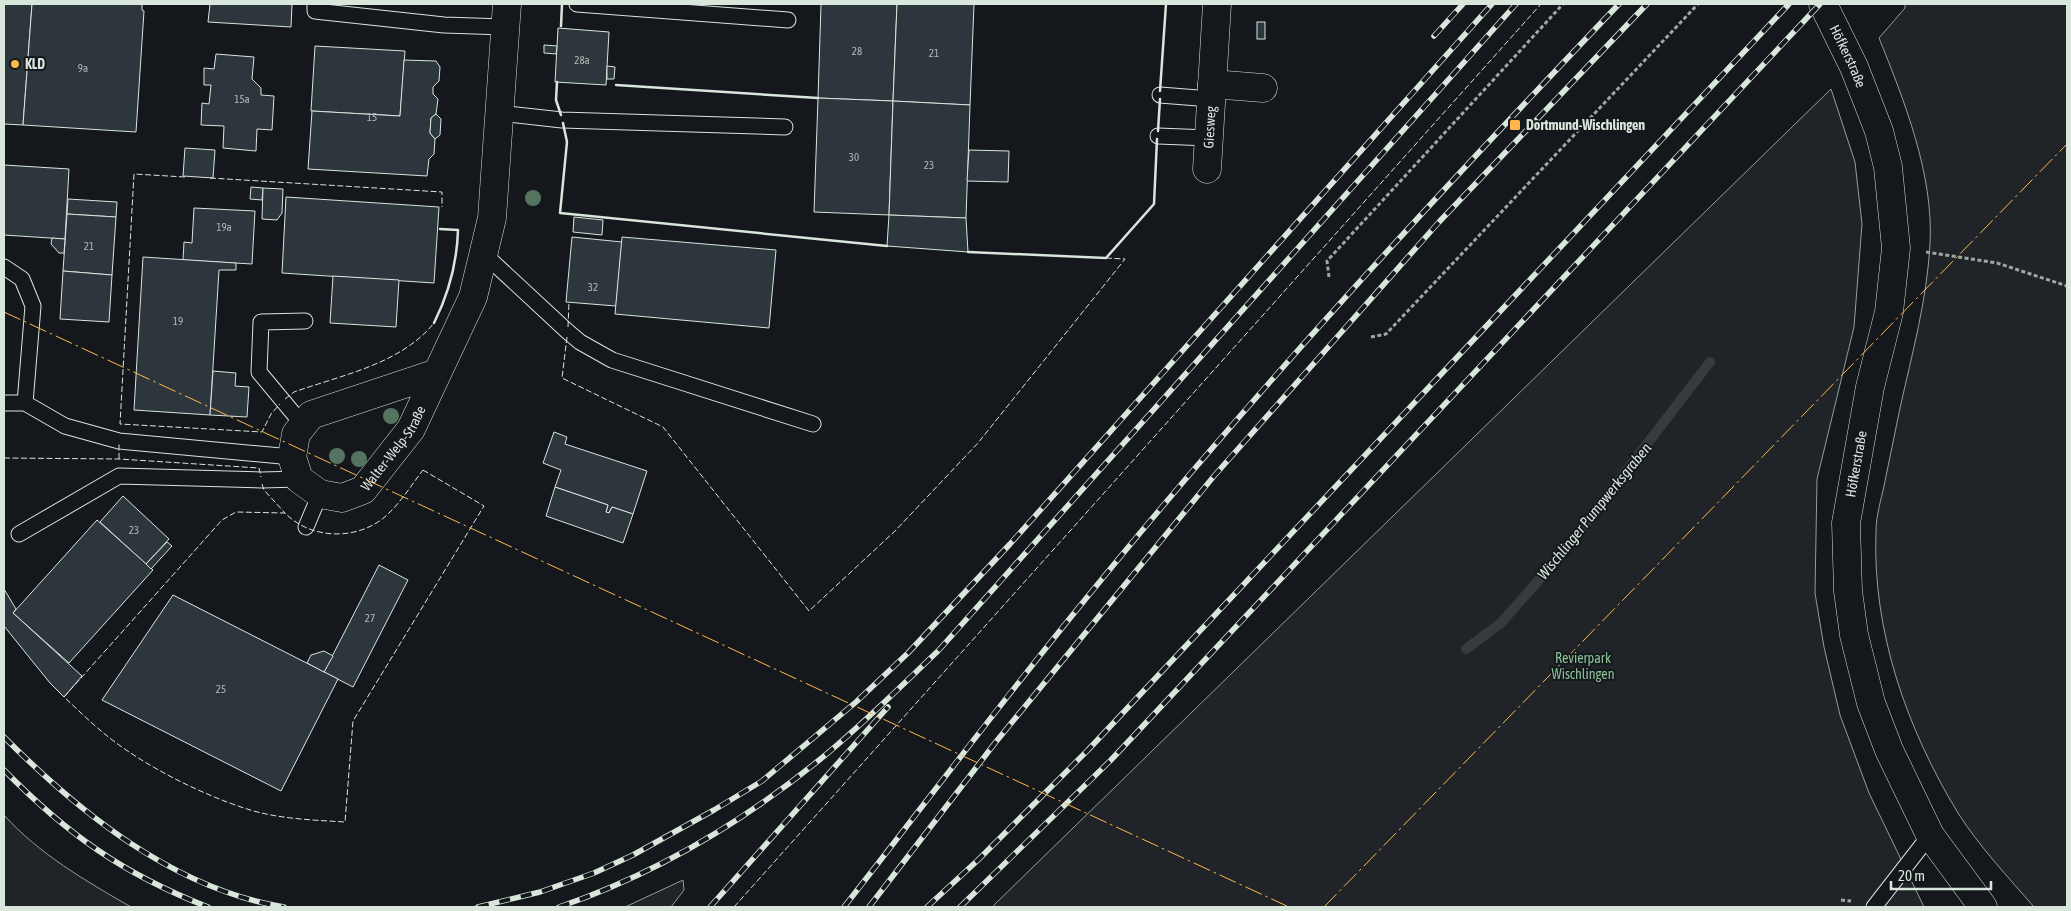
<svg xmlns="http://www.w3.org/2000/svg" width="2071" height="911" font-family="'Asap Condensed',sans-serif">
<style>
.green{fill:#202428;stroke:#939e99}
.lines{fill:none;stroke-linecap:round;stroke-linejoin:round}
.stream{stroke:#363b3e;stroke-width:10}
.building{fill:#2c363c;stroke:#d8e6dc}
.lane-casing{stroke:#d8e6dc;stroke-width:17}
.street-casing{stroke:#d8e6dc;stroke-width:29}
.path{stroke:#9da8a2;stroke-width:3;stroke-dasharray:4 2.5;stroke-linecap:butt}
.lane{stroke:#14181c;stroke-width:15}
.street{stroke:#14181c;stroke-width:28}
.rail-casing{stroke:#d8e6dc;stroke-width:5.5}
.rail{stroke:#14181c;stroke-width:4;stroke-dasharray:11;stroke-linecap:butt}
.fence{stroke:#d8e6dc;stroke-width:1;stroke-dasharray:6 2.5;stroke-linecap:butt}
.wall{stroke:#d8e6dc;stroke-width:2.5}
.power{stroke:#ffb74d;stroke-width:1;stroke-dasharray:18 4 2.5 4;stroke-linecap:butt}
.tree{fill:#55745f}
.poi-dot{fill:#ffb74d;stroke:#14181c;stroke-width:2}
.labels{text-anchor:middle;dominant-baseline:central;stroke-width:4;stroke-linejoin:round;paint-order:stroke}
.number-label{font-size:11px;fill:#adbab4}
.street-label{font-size:14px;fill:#d8e6dc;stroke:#14181c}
.poi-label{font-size:14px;font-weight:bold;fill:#d8e6dc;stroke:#14181c;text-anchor:start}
.park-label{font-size:14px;fill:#8ac095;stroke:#14181c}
.water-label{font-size:15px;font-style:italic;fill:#d8e6dc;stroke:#14181c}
</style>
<rect width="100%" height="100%" fill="#14181c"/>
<!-- green -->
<g class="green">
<path d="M1905,4H2067V907H2034C2008,877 1979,846 1958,813C1907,729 1872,631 1876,531C1876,516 1881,500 1884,486C1889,460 1895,434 1900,408C1912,354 1927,300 1930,244C1934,175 1904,100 1879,38L1905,8Z"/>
<path d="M1831,89L1855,162L1862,224L1854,327L1817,479L1815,593L1824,647L1840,715L1869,793L1924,907H992Z"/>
<path d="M4,815C39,854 86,881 131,907H4Z"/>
<path d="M683,880L684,890L671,907H625Z"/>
</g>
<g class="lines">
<!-- stream -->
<path class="stream" d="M1466,649L1501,623L1566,549L1710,362"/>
</g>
<!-- building -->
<g class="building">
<path d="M4,4H32L23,125L4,124Z"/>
<path d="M32,4H142V10L144,11L136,132L23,125Z"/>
<path d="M210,4H292L291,27L208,22Z"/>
<path d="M821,4H897L893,101L818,98Z"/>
<path d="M897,4H974L970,105L893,101Z"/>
<rect x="1257" y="22" width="8" height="17"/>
<path d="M558,28L609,32L606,85L555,82Z"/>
<path d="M544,45L557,46L556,54L544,53Z"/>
<path d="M315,46L405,51L400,116L311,111Z"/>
<path d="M216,54L254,57L252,79L261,88V95L274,96L272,130L257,129L256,151L223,148L224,126L201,125L202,103L209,104L211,85H204V68L214,69Z"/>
<path d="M404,60L436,61L440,67L439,81L433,87V94L438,99L436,114L431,118L430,133L435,139L434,154L429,159L427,176L308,169L312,111L400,116Z"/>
<path d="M607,66L615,67L614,79H607Z"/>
<path d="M818,98L893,101L889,215L814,212Z"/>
<path d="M893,101L970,105L966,218L889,215Z"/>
<path d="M436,114L441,119L440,135L435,139L430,133L431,118Z"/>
<path d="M185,148L215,150L213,178L183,176Z"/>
<path d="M969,150L1009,151L1008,182L967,181Z"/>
<path d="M4,165L69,169L65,239L4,235Z"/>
<path d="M251,187L263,188L262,200L250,199Z"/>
<path d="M263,188L283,189L282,213L277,220L262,219Z"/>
<path d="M286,197L439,207L434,283L282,273Z"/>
<path d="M68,199L117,202L116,217L67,214Z"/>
<path d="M194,208L255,211L252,264L183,260L184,242L192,243Z"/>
<path d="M67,214L116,217L112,275L63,271Z"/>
<path d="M889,215L966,218L968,252L887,246Z"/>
<path d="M574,217L603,220L602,235L573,232Z"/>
<path d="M572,237L622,242L616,306L566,302Z"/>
<path d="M622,237L776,250L769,328L615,314Z"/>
<path d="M52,238L65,239L64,253H59L51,244Z"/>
<path d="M143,257L236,263V270H219L210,415L134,410Z"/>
<path d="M63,271L112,275L109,322L60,319Z"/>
<path d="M333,276L399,280L396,327L330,323Z"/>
<path d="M213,371L236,373L235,386L249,387L247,417L210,415Z"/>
<path d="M554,432L567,437L565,444L647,471L633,514L612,507L609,513L606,512L608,505L555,487L561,470L543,463Z"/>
<path d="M555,487L608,505L606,512L609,513L612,507L633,514L623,543L546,516Z"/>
<path d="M123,496L169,539L146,564L100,522Z"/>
<path d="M97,520L153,570L69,663L13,613Z"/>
<path d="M167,542L172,546L151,569L146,564Z"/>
<path d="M379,565L408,580L353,687L324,672Z"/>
<path d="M4,589L16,609L13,613L82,676L64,697L50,683L4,626Z"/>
<path d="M173,595L338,679L281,791L102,700Z"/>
<path d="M324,651L333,656L324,672L307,663L311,655Z"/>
</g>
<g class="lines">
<defs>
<g id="lane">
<path d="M315,4V11L444,25L505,27"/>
<path d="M577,4L788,20"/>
<path d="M1160,95L1211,99"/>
<path d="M499,113L562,120L785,127"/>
<path d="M1158,136L1209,138"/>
<path d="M484,254L567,331L580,342L612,360L813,424"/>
<path d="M4,267L22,279L33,306L25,403"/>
<path d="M4,403H25L65,426L119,441L292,457"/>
<path d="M303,425L259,372L261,322L305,321"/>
<path d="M306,527L320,494"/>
<path d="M19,534L119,476L262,480L299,479"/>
<path d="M1874,907L1930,835"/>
</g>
<g id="street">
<path id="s1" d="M1823,4L1854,67L1879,131L1888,167L1896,248L1889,312L1870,387L1846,523L1848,591L1854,635L1871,703L1889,750L1930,835L1983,907"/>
<path d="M1212,84L1263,88"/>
<path id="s2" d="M1207,169L1217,4"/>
<path id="s3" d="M437,373L311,415L296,434L292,457L299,479L320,494L342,498L363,490L411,429L473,297L492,218L507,4"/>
</g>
</defs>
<!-- lane casing -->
<use href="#lane" class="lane-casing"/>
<!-- street casing -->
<use href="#street" class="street-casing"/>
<!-- path -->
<g class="path">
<path d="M1926,252L1997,263L2067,286"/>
<path d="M1329,277L1327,261L1563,4"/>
<path d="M1371,337L1386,334L1698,4"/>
<path d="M1841,900L1851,901"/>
</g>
<!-- lane -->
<use href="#lane" class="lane"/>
<!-- street -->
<use href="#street" class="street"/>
<defs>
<g id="rail">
<path d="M1434,36L1463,4"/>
<path d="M4,737C80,813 174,889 284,907"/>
<path d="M4,770C67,834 123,874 208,907"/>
<path d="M478,907L540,892L594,873L633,855L714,810L762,781L856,702L908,653L1010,544L1492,4"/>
<path d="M559,907C653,875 741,823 818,761C860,727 899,688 938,651L1516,4"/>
<path d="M710,907L888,707"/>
<path d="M844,907C924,805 1002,701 1084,601C1253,393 1435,197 1619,4"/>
<path d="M869,907L995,743L1214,476L1439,222L1647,4"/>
<path d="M927,907L978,860L1088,750L1789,4"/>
<path d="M960,907L1111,760L1820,4"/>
</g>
</defs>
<!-- rail casing -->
<use href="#rail" class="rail-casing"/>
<!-- rail -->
<use href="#rail" class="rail"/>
<!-- fence -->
<g class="fence">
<path d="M185,177L134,174L120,424L262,432L271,414L280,404"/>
<path d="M210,178L442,192V207"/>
<path d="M568,327L569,302"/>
<path d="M567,337L562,378L663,427L809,611L895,531L978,443L1125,259L1106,258"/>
<path d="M285,399L294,392C342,375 401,364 434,323"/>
<path d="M4,458L119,459L259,468L261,477"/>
<path d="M119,459V444"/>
<path d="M423,470L484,506L353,721L345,822C313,820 278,819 247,809C200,794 138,763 100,730C88,720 76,708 64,697L222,520L236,512L285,513C309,538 352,541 381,520C398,507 410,487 423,470Z"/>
<path d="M262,484L264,490L285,513"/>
<path d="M734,907L1541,4"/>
</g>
<!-- wall -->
<g class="wall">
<path d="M561,26L562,4"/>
<path d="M557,82L556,100L561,115"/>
<path d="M616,85L818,98"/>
<path d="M1160,91L1166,4"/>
<path d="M563,123L567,142L560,213L887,246"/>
<path d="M1158,131L1160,99"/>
<path d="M968,252L1106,258L1154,204L1157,139"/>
<path d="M434,323C449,293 457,264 458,230L440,229"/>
</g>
<!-- power -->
<g class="power">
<path d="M4,312L1289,907"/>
<path d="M1324,907L2067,144"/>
</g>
</g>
<!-- trees -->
<g class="tree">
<circle cx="533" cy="198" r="8"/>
<circle cx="391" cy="416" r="8"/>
<circle cx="337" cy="456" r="8"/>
<circle cx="359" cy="459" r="8"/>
</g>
<!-- markers -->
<g class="poi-dot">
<circle cx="15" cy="64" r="5"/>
<rect x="1509" y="119" width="12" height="12" rx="2.5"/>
</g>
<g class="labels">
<!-- number labels -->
<g class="number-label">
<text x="857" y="51">28</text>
<text x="934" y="53">21</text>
<text x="582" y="60">28a</text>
<text x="83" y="68">9a</text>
<text x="242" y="99">15a</text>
<text x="372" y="117">15</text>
<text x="854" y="157">30</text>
<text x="929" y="165">23</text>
<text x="224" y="227">19a</text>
<text x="89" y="246">21</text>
<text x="593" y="287">32</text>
<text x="178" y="321">19</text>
<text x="134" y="530">23</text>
<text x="370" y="618">27</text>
<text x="221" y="689">25</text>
</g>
<!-- street labels -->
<g class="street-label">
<text stroke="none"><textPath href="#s1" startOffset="58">Höfkerstraße</textPath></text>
<text stroke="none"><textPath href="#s2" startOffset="42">Giesweg</textPath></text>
<text stroke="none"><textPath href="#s3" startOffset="326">Walter-Welp-Straße</textPath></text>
<text transform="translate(1856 464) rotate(-80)">Höfkerstraße</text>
</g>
<!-- poi labels -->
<g class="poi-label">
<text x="25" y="64">KLD</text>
<text x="1526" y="125">Dortmund-Wischlingen</text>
</g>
<!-- park labels -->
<g class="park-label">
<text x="1583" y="658">Revierpark<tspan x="1583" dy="16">Wischlingen</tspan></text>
</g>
<!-- water labels -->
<g class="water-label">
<text transform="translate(1594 511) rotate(-51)">Wischlinger Pumpwerksgraben</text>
</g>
</g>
<!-- border -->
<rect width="2071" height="911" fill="none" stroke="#d8e6dc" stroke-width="10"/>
<!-- scale -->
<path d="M1891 881v8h100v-8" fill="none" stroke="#d8e6dc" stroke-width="2.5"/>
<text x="1898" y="881" font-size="15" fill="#d8e6dc" stroke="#14181c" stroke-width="4" paint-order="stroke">20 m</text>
</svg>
